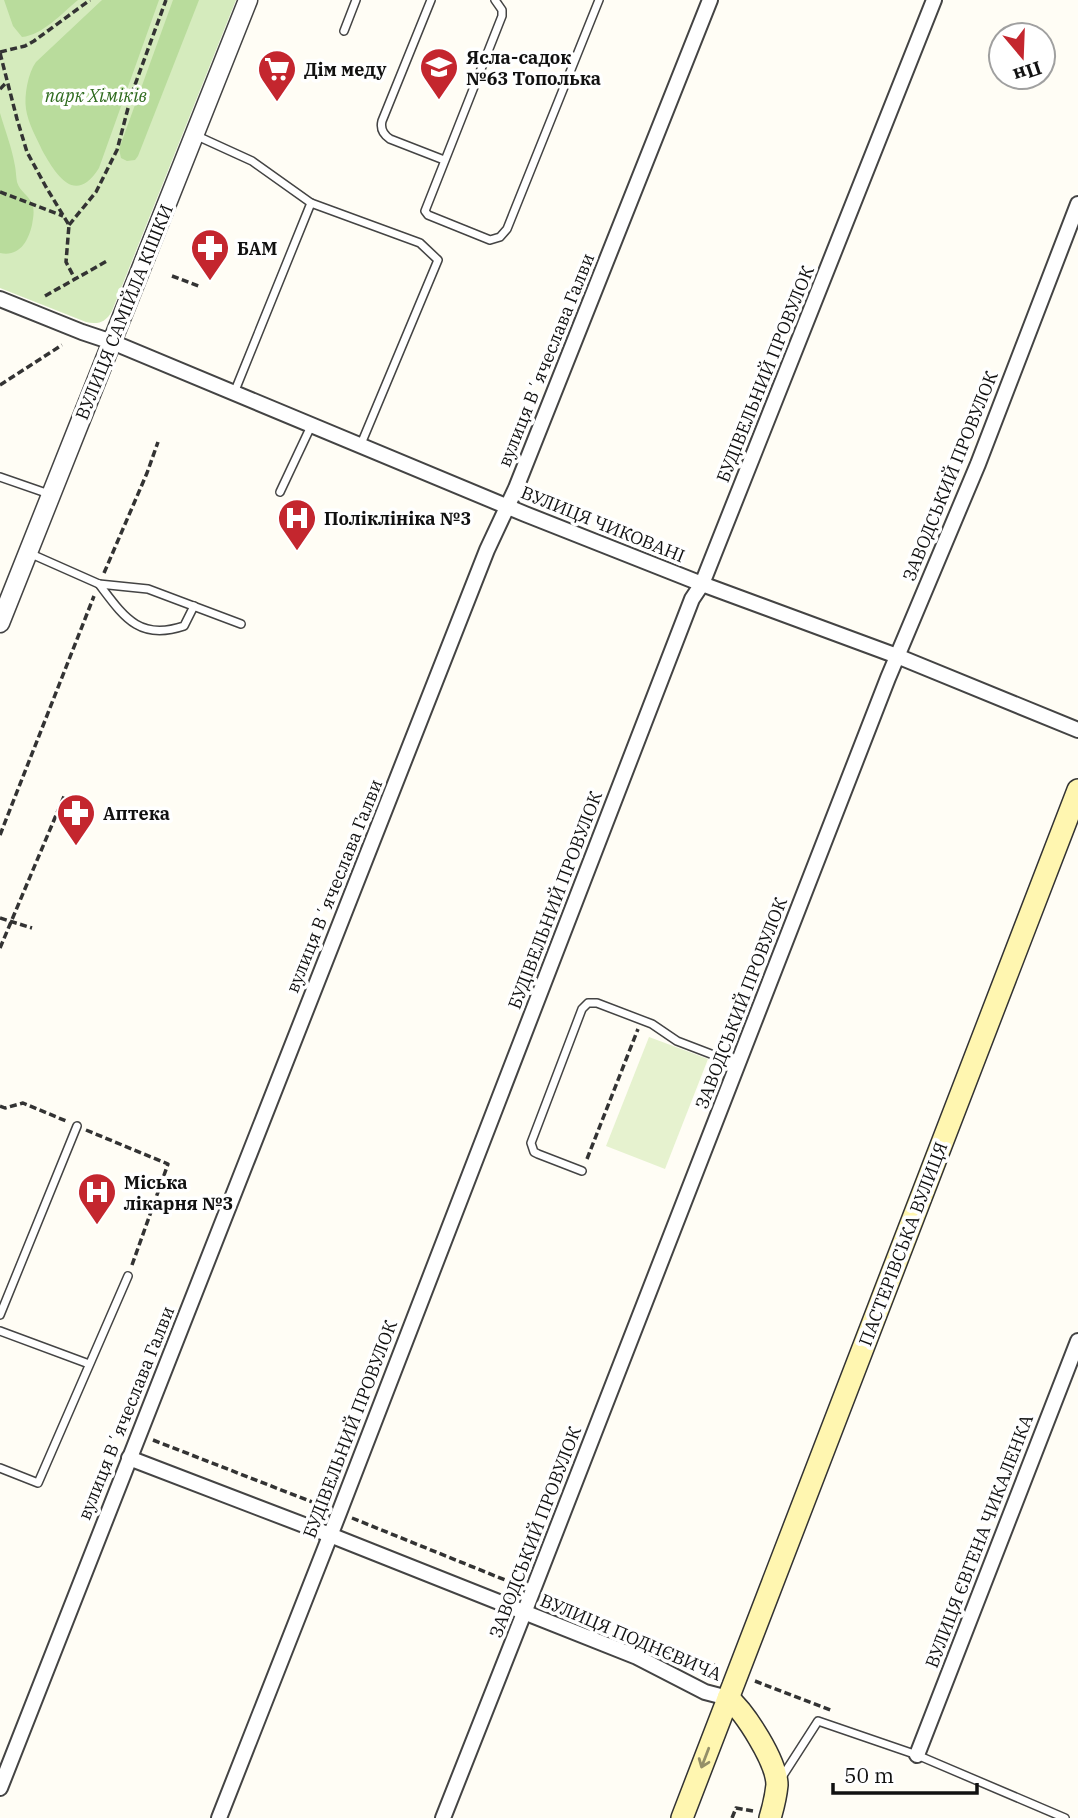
<svg xmlns="http://www.w3.org/2000/svg" width="1078" height="1818" font-family="'IBM Plex Serif',serif">
<style>
.green{fill:#d5ebbd}
.forest{fill:#b9dc9c}
.pitch{fill:#e6f2cf}
.lines{fill:none;stroke-linecap:round;stroke-linejoin:round}
.service-casing{stroke:#444;stroke-width:10}
.minor-casing{stroke:#444;stroke-width:18}
.tertiary-casing{stroke:#444;stroke-width:21}
.secondary-casing{stroke:#333;stroke-width:24}
.path{stroke:#333;stroke-width:3.5;stroke-dasharray:7 3.5;stroke-linecap:butt}
.service{stroke:#fff;stroke-width:7}
.minor{stroke:#fff;stroke-width:14}
.tertiary{stroke:#fff;stroke-width:18}
.secondary{stroke:#fff6b0;stroke-width:21}
.oneway{stroke:#948f68}
.labels{text-anchor:middle;dominant-baseline:central;stroke-width:7;stroke-linejoin:round;paint-order:stroke}
.poi-label{font-size:18px;font-weight:bold;fill:#111;stroke:#fff;text-anchor:start}
.park-label{font-size:18px;font-style:italic;fill:#2f6b1f;stroke:#fff}
.street-label{font-size:18px;fill:#111;stroke:#fff}
</style>
<rect width="100%" height="100%" fill="#fffdf5"/>
<!-- green -->
<path class="green" d="M0,0H236L112,311C106,322 98,325 86,322L0,288Z"/>
<!-- forest -->
<g class="forest">
<path d="M4,0H78C62,13 43,35 22,37L13,26Z"/>
<path d="M102,0H159L99,168C75,206 56,175 42,150C36,137 28,123 26,109C24,95 28,73 36,62Z"/>
<path d="M173,0H199L138,156L135,160L127,161L121,158L119,149Z"/>
<path d="M0,113C5,130 12,148 15,166C16,171 16,177 17,182C20,192 29,195 32,204C35,211 33,218 32,225C28,242 19,257 0,253Z"/>
</g>
<!-- pitch -->
<path class="pitch" d="M649,1037L708,1059L665,1169L606,1146Z"/>
<g class="lines">
<defs>
<g id="service">
<path d="M431,0L382,121C380,129 384,135 390,139L444,160"/>
<path d="M495,0L502,10V16L425,211L428,215L490,240L500,237L507,229L599,0"/>
<path d="M344,31L356,0"/>
<path d="M195,135L252,161L311,203L420,243L438,260L361,444"/>
<path d="M234,393L311,203"/>
<path d="M0,477L49,494"/>
<path d="M280,492L312,424"/>
<path d="M29,553L99,584L148,589L241,624"/>
<path d="M99,584C124,617 139,641 184,626L194,606"/>
<path d="M582,1171L538,1154L534,1152L531,1143L582,1009L588,1003H597L652,1024L677,1041L737,1064"/>
<path d="M0,1315L77,1126"/>
<path d="M0,1331L89,1364"/>
<path d="M0,1468L38,1483L128,1276"/>
<path d="M782,1777L818,1721L917,1755L1065,1818"/>
</g>
<g id="minor">
<path d="M0,299L82,332L112,342L525,514L702,584L897,656L1078,730"/>
<path d="M129,1458L330,1535L637,1657L705,1692L728,1698"/>
<path d="M917,1755L1078,1341"/>
<path d="M0,1788L487,550L516,488L710,0"/>
<path d="M219,1818L339,1513L692,599L702,584L934,0"/>
<path d="M443,1818L524,1613L888,678L978,464L1078,204"/>
</g>
<path id="tertiary" d="M0,623L248,0"/>
<g id="secondary">
<path d="M728,1698C745,1712 777,1762 777,1785C776,1795 773,1808 770,1818"/>
<path d="M682,1818L1078,790"/>
</g>
</defs>
<!-- service casing -->
<use href="#service" class="service-casing"/>
<!-- minor casing -->
<use href="#minor" class="minor-casing"/>
<!-- tertiary casing -->
<use href="#tertiary" class="tertiary-casing"/>
<!-- secondary casing -->
<use href="#secondary" class="secondary-casing"/>
<!-- path -->
<g class="path">
<path d="M0,52L25,46L34,41L90,0"/>
<path d="M0,53L17,119L27,152L46,187L69,225L66,262L75,279"/>
<path d="M0,89L7,82"/>
<path d="M0,192L63,216"/>
<path d="M69,225L96,192L117,150L132,93L166,0"/>
<path d="M172,276L201,287"/>
<path d="M45,296L107,261"/>
<path d="M0,385L62,345"/>
<path d="M104,573L147,473L158,442"/>
<path d="M0,835L94,596"/>
<path d="M0,918L32,928"/>
<path d="M0,948L65,794"/>
<path d="M0,1106L5,1108L23,1103L66,1121"/>
<path d="M86,1130L168,1164L132,1265"/>
<path d="M587,1159L638,1029"/>
<path d="M153,1440L325,1507"/>
<path d="M352,1518L520,1586"/>
<path d="M546,1597L721,1668"/>
<path d="M755,1681L833,1711"/>
<path d="M732,1818L736,1808L753,1811"/>
</g>
<!-- service -->
<use href="#service" class="service"/>
<!-- minor -->
<use href="#minor" class="minor"/>
<!-- tertiary -->
<use href="#tertiary" class="tertiary"/>
<!-- secondary -->
<use href="#secondary" class="secondary"/>
</g>
<!-- one-way arrows -->
<defs><path id="oneway-shaft" d="M-6 0H5M1.5-3L5.5 0L1.5 3" fill="none" stroke-width="1.6" stroke-linecap="round" stroke-linejoin="round" transform="scale(1.75)"/></defs>
<use class="oneway" href="#oneway-shaft" transform="translate(705 1758) rotate(111)"/>
<!-- icons -->
<defs>
<symbol id="school-pin" viewBox="-11 -11 22 30"><path d="M0 17L-7.5 6A9.5 9.5 0 1 1 7.5 6Z" fill="#c4262e" stroke="#fff"/><path d="M0-5L7-2L0 1L-7-2ZM-4 1L0 2.5L4 1V4Q0 6-4 4Z" fill="#fff"/></symbol>
<symbol id="supermarket-pin" viewBox="-11 -11 22 30"><path d="M0 17L-7.5 6A9.5 9.5 0 1 1 7.5 6Z" fill="#c4262e" stroke="#fff"/><path d="M-6-5.5h2.5l.6 2H6L4.5 2H-2.5L-4.4-4H-6ZM-1.5 3.2a1.3 1.3 0 1 0 .1 0ZM3 3.2a1.3 1.3 0 1 0 .1 0Z" fill="#fff"/></symbol>
<symbol id="pharmacy-pin" viewBox="-11 -11 22 30"><path d="M0 17L-7.5 6A9.5 9.5 0 1 1 7.5 6Z" fill="#c4262e" stroke="#fff"/><path d="M-2-6h4v4h4v4h-4v4h-4v-4h-4v-4h4Z" fill="#fff"/></symbol>
<symbol id="hospital-pin" viewBox="-11 -11 22 30"><path d="M0 17L-7.5 6A9.5 9.5 0 1 1 7.5 6Z" fill="#c4262e" stroke="#fff"/><path d="M-5-5h3v3.5h4V-5h3V5h-3V1.5h-4V5h-3Z" fill="#fff"/></symbol>
</defs>
<g fill-rule="evenodd">
<use href="#school-pin" x="417" y="45" width="44" height="60"/>
<use href="#supermarket-pin" x="255" y="47" width="44" height="60"/>
<use href="#pharmacy-pin" x="188" y="226" width="44" height="60"/>
<use href="#hospital-pin" x="275" y="496" width="44" height="60"/>
<use href="#pharmacy-pin" x="54" y="791" width="44" height="60"/>
<use href="#hospital-pin" x="75" y="1170" width="44" height="60"/>
</g>
<g class="labels">
<!-- poi labels -->
<g class="poi-label">
<text x="466" y="57">Ясла-садок<tspan x="466" dy="21">№63 Тополька</tspan></text>
<text x="304" y="69">Дім меду</text>
<text x="237" y="248">БАМ</text>
<text x="324" y="518">Поліклініка №3</text>
<text x="103" y="813">Аптека</text>
<text x="124" y="1182">Міська<tspan x="124" dy="21">лікарня №3</tspan></text>
</g>
<!-- park labels -->
<g class="park-label">
<text x="96" y="95">парк Хіміків</text>
</g>
<!-- street labels -->
<g class="street-label">
<text transform="translate(124 312) rotate(-68)">ВУЛИЦЯ САМІЙЛА КІШКИ</text>
<text transform="translate(546 360) rotate(-68)">вулиця Вʼячеслава Галви</text>
<text transform="translate(765 374) rotate(-68)">БУДІВЕЛЬНИЙ ПРОВУЛОК</text>
<text transform="translate(950 476) rotate(-68)">ЗАВОДСЬКИЙ ПРОВУЛОК</text>
<text transform="translate(603 524) rotate(22)">ВУЛИЦЯ ЧИКОВАНІ</text>
<text transform="translate(334 886) rotate(-68)">вулиця Вʼячеслава Галви</text>
<text transform="translate(555 900) rotate(-69)">БУДІВЕЛЬНИЙ ПРОВУЛОК</text>
<text transform="translate(741 1003) rotate(-69)">ЗАВОДСЬКИЙ ПРОВУЛОК</text>
<text transform="translate(903 1244) rotate(-69)">ПАСТЕРІВСЬКА ВУЛИЦЯ</text>
<text transform="translate(126 1413) rotate(-68)">вулиця Вʼячеслава Галви</text>
<text transform="translate(350 1429) rotate(-69)">БУДІВЕЛЬНИЙ ПРОВУЛОК</text>
<text transform="translate(535 1532) rotate(-69)">ЗАВОДСЬКИЙ ПРОВУЛОК</text>
<text transform="translate(979 1541) rotate(-69)">ВУЛИЦЯ ЄВГЕНА ЧИКАЛЕНКА</text>
<text transform="translate(631 1637) rotate(23)">ВУЛИЦЯ ПОДНЄВИЧА</text>
</g>
</g>
<!-- north arrow -->
<g transform="translate(1022 56) rotate(161)"><circle r="33" fill="#ffffff" stroke="#a0a0a0" stroke-width="2"/>
<path d="M0-5L12 26L0 18L-12 26Z" fill="#c4262e"/>
<text y="-10" font-size="19" font-weight="bold" text-anchor="middle" fill="#111111">Пн</text>
</g>
<!-- scale -->
<path d="M833 1783v10h144v-10" fill="none" stroke="#111111" stroke-width="3.5"/>
<text x="844" y="1783" font-size="21" fill="#111111" stroke="#ffffff" stroke-width="5" paint-order="stroke">50 m</text>
</svg>
